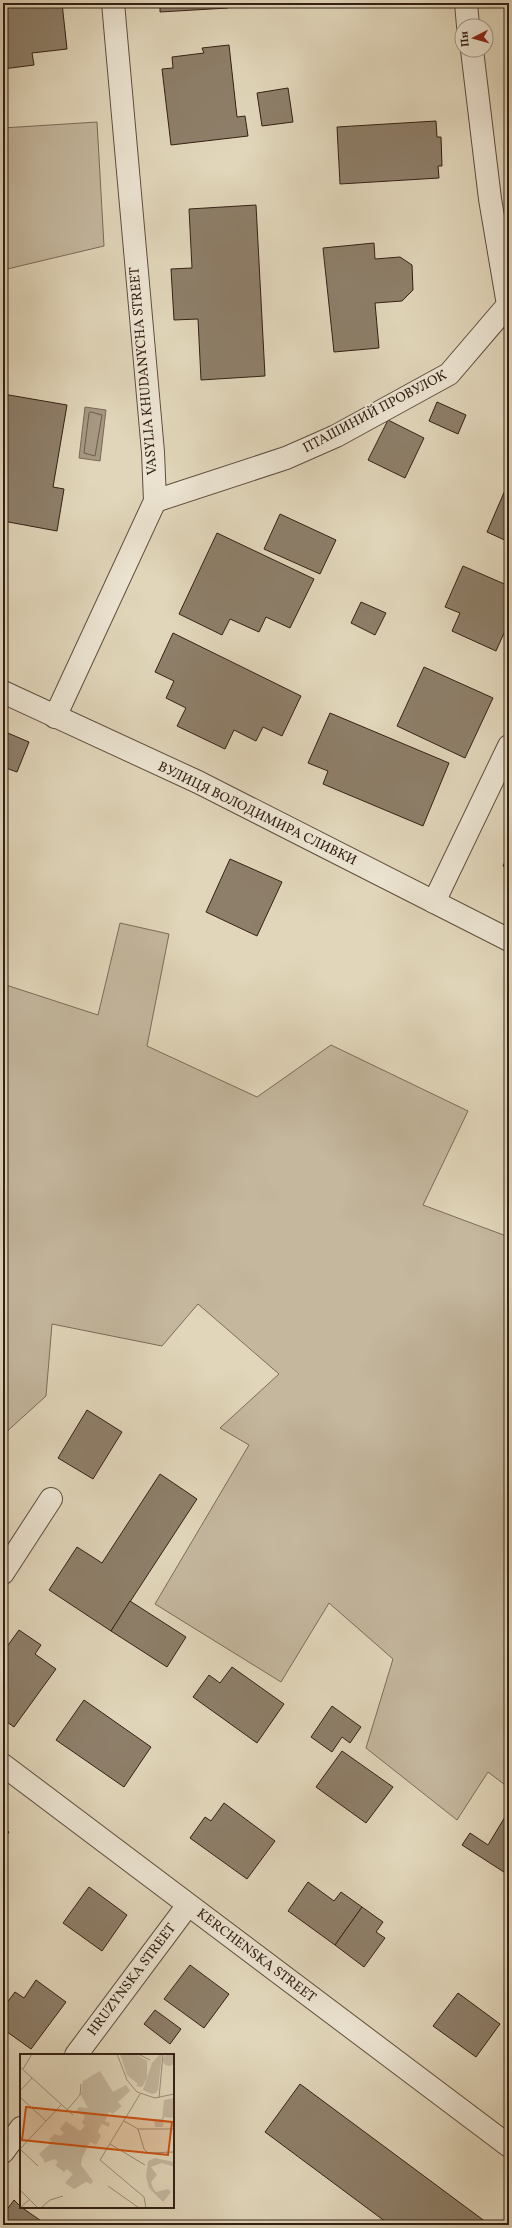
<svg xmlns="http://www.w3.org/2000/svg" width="512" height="2228" font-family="Vollkorn,serif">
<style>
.green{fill:#c4b79e;stroke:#7c6c59}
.water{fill:#a69882;stroke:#786856}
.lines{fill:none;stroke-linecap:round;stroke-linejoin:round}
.shore{stroke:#6d5c4b;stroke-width:1}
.building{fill:#8e7f6a;stroke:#342014}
.street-casing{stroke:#5f4e3e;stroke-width:24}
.street{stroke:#ece4d2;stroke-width:22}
.labels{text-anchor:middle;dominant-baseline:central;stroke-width:4;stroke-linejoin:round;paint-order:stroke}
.street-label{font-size:14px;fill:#342014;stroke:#ece4d2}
.inset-road{fill:none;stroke:#9c8d78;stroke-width:1}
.view{fill:#cd500d;fill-opacity:0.15;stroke:#cd500d;stroke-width:2}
.inset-edge{fill:none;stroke:#342014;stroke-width:2}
</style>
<rect width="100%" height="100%" fill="#e1d6ba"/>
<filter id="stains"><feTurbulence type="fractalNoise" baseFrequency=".005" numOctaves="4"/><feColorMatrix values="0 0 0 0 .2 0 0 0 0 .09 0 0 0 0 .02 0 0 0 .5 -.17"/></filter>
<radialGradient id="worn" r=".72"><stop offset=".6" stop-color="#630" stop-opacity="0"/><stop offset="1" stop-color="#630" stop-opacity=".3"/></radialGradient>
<!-- green -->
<g class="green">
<path d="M97,122L104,246L3,270V128Z"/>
<path d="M120,923L169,934L147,1046L257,1097L331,1045L468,1111L423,1205L509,1237V1788L488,1772L457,1820L366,1748L393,1659L329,1603L281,1682L155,1604L249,1445L220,1428L279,1374L198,1304L162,1346L52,1324L46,1396L3,1435V984L98,1015Z"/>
</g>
<!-- water -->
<path class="water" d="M85,407L106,410L100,461L79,458Z"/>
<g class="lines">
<!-- shore -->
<path class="shore" d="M91,412L102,415L95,456L84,453L89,413Z"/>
</g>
<!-- building -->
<g class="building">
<path d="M3,3H62L67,49L32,53L34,65L3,69Z"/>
<path d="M160,3H227L228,8L160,12Z"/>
<path d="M229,45L237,117L245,116L248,136L171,145L162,69L173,68L172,57L204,53L202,48Z"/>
<path d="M288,88L293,122L262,126L257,93Z"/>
<path d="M436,121L437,137H441L442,166H438L439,178L340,184L337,127Z"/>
<path d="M256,205L265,376L201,380L198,319L174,320L171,269L192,268L189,209Z"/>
<path d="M374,243L375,259L400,257L412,265L413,290L402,301L375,303L379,348L334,352L323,248Z"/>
<path d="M3,394L67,405L53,487L64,489L57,531L3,521Z"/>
<path d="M437,402L466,415L458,434L429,421Z"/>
<path d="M388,420L424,438L405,478L368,460Z"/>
<path d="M509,481V542L487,532Z"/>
<path d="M280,514L336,540L320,574L264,549Z"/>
<path d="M217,533L314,579L290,628L266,617L259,632L230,619L222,635L179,614Z"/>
<path d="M463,566L509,586V635L504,633L496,651L452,631L460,613L445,607Z"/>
<path d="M361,602L386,613L375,635L351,623Z"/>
<path d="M173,633L301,696L282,736L263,727L256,741L234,730L225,749L177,726L186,708L166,698L174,681L155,672Z"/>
<path d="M424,667L493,698L465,758L397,726Z"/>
<path d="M330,713L449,763L423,826L323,784L328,771L308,763Z"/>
<path d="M3,731L29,742L17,772L3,767Z"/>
<path d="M509,853V868L503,866Z"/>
<path d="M230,859L282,882L257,936L206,912Z"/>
<path d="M87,1410L122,1432L93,1479L58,1458Z"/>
<path d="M160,1474L197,1499L111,1631L49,1590L77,1547L102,1563Z"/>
<path d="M130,1601L186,1637L167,1667L111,1631Z"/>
<path d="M19,1630L41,1645L35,1654L56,1669L14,1727L3,1719V1652Z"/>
<path d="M232,1667L284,1704L257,1743L193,1697L209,1675L220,1683Z"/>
<path d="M84,1700L151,1747L124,1787L56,1740Z"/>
<path d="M332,1706L361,1727L350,1743L342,1737L332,1752L311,1737Z"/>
<path d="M342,1751L393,1787L366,1823L316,1787Z"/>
<path d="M224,1803L275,1841L247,1879L190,1838L205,1817L211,1821Z"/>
<path d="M508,1812L509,1871L507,1874L462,1845L470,1833L488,1845Z"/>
<path d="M3,1828L9,1832L3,1840Z"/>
<path d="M308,1882L334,1901L341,1892L362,1907L335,1945L288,1911Z"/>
<path d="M89,1887L127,1915L102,1951L63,1923Z"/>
<path d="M362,1907L383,1922L376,1932L385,1938L364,1967L335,1945Z"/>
<path d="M190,1965L229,1994L204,2028L164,1999Z"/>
<path d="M36,1980L66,2002L31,2049L3,2029V2008L15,1992L24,1998Z"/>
<path d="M458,1993L500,2024L476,2057L433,2026Z"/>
<path d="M155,2010L181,2029L170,2044L144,2024Z"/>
<path d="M300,2084L490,2225H390L265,2132Z"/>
<path d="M14,2200L21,2207L47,2225H3V2215Z"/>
</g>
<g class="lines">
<defs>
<g id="street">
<path d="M466,3L468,26"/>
<path d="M155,501L286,458L336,436L449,374L508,305L490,199L472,50"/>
<path d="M3,692L198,782L509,940"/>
<path d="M55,717L155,501L153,452L113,3"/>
<path d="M434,902L509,746"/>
<path d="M3,1573L51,1499"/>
<path d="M3,1765L509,2146"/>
<path d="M76,2055L188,1905"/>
<path d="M3,2152L21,2128"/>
</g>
</defs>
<!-- street casing -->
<use href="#street" class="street-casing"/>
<!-- street -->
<use href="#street" class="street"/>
</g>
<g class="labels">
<!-- street labels -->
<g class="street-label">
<text transform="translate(144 371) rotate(-95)">VASYLIA KHUDANYCHA STREET</text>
<text transform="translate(375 412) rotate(-28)">ПТАШИНИЙ ПРОВУЛОК</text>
<text transform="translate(257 814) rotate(26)">ВУЛИЦЯ ВОЛОДИМИРА СЛИВКИ</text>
<text transform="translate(256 1956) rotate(37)">KERCHENSKA STREET</text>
<text transform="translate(132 1980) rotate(-53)">HRUZYNSKA STREET</text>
</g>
</g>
<!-- overview -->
<g transform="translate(20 2054)">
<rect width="154" height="154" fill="#e1d6ba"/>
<path d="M143 6a6 6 0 1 1 12 0a6 6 0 1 1-12 0ZM100,0H116L127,7V24L122,33L116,32L118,30L107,21ZM140,0H142L138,36L136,39L132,40L123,36L132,9ZM80,17L93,38L106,31L110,37L98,48L102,52L93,60L89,58L85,67L90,69L89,73L82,70L78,77L81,82L76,91L70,88L62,104L61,111L73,127L71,130L66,128L54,135L45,129L53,120L47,115L44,118L35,111L38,108L35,105L24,109V106L19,100L32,88L29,85L35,80L40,82L44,79L40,75L46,67L60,77L65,72L62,69L65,62L56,57L59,53L68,54L61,41L63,27ZM154,44V64L144,63L143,73H135L134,65H142L144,46ZM135,104L154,108V113L142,109L131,113L137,121L131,128L133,134L136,138L148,135L151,138L143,148L129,134L126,122L128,107Z" fill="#c4b79e"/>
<path class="inset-road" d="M97,0L107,26L117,38L135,44L154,40M118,0L130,6M0,13L53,61M3,15L12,0M0,37L12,24M120,40L80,106L124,143L126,154M0,43L26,67M139,44L143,0M47,56L60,41L61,30M104,67L118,75H154M118,75L124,95L128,99L154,98M90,90L125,111M0,95L41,51M0,95L18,112M88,132L119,154M0,136L18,154M0,154L10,145M21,154L30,146L43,142"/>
<path class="view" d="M6,53L152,68L148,101L2,86Z"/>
<rect width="154" height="154" class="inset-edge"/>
</g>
<!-- margin -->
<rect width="512" height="2228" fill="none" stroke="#e1d6ba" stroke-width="16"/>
<rect x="4" y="4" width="504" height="2220" fill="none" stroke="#342014" stroke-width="2"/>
<rect x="8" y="8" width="496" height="2212" fill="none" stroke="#342014"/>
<!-- north arrow -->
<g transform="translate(474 38) rotate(264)"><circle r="19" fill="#ece4d2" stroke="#a29686"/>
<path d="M0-3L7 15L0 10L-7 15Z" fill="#8f2418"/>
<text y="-6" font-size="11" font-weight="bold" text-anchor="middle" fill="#342014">Пн</text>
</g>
<rect width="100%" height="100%" filter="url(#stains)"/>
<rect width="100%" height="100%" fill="url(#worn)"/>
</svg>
